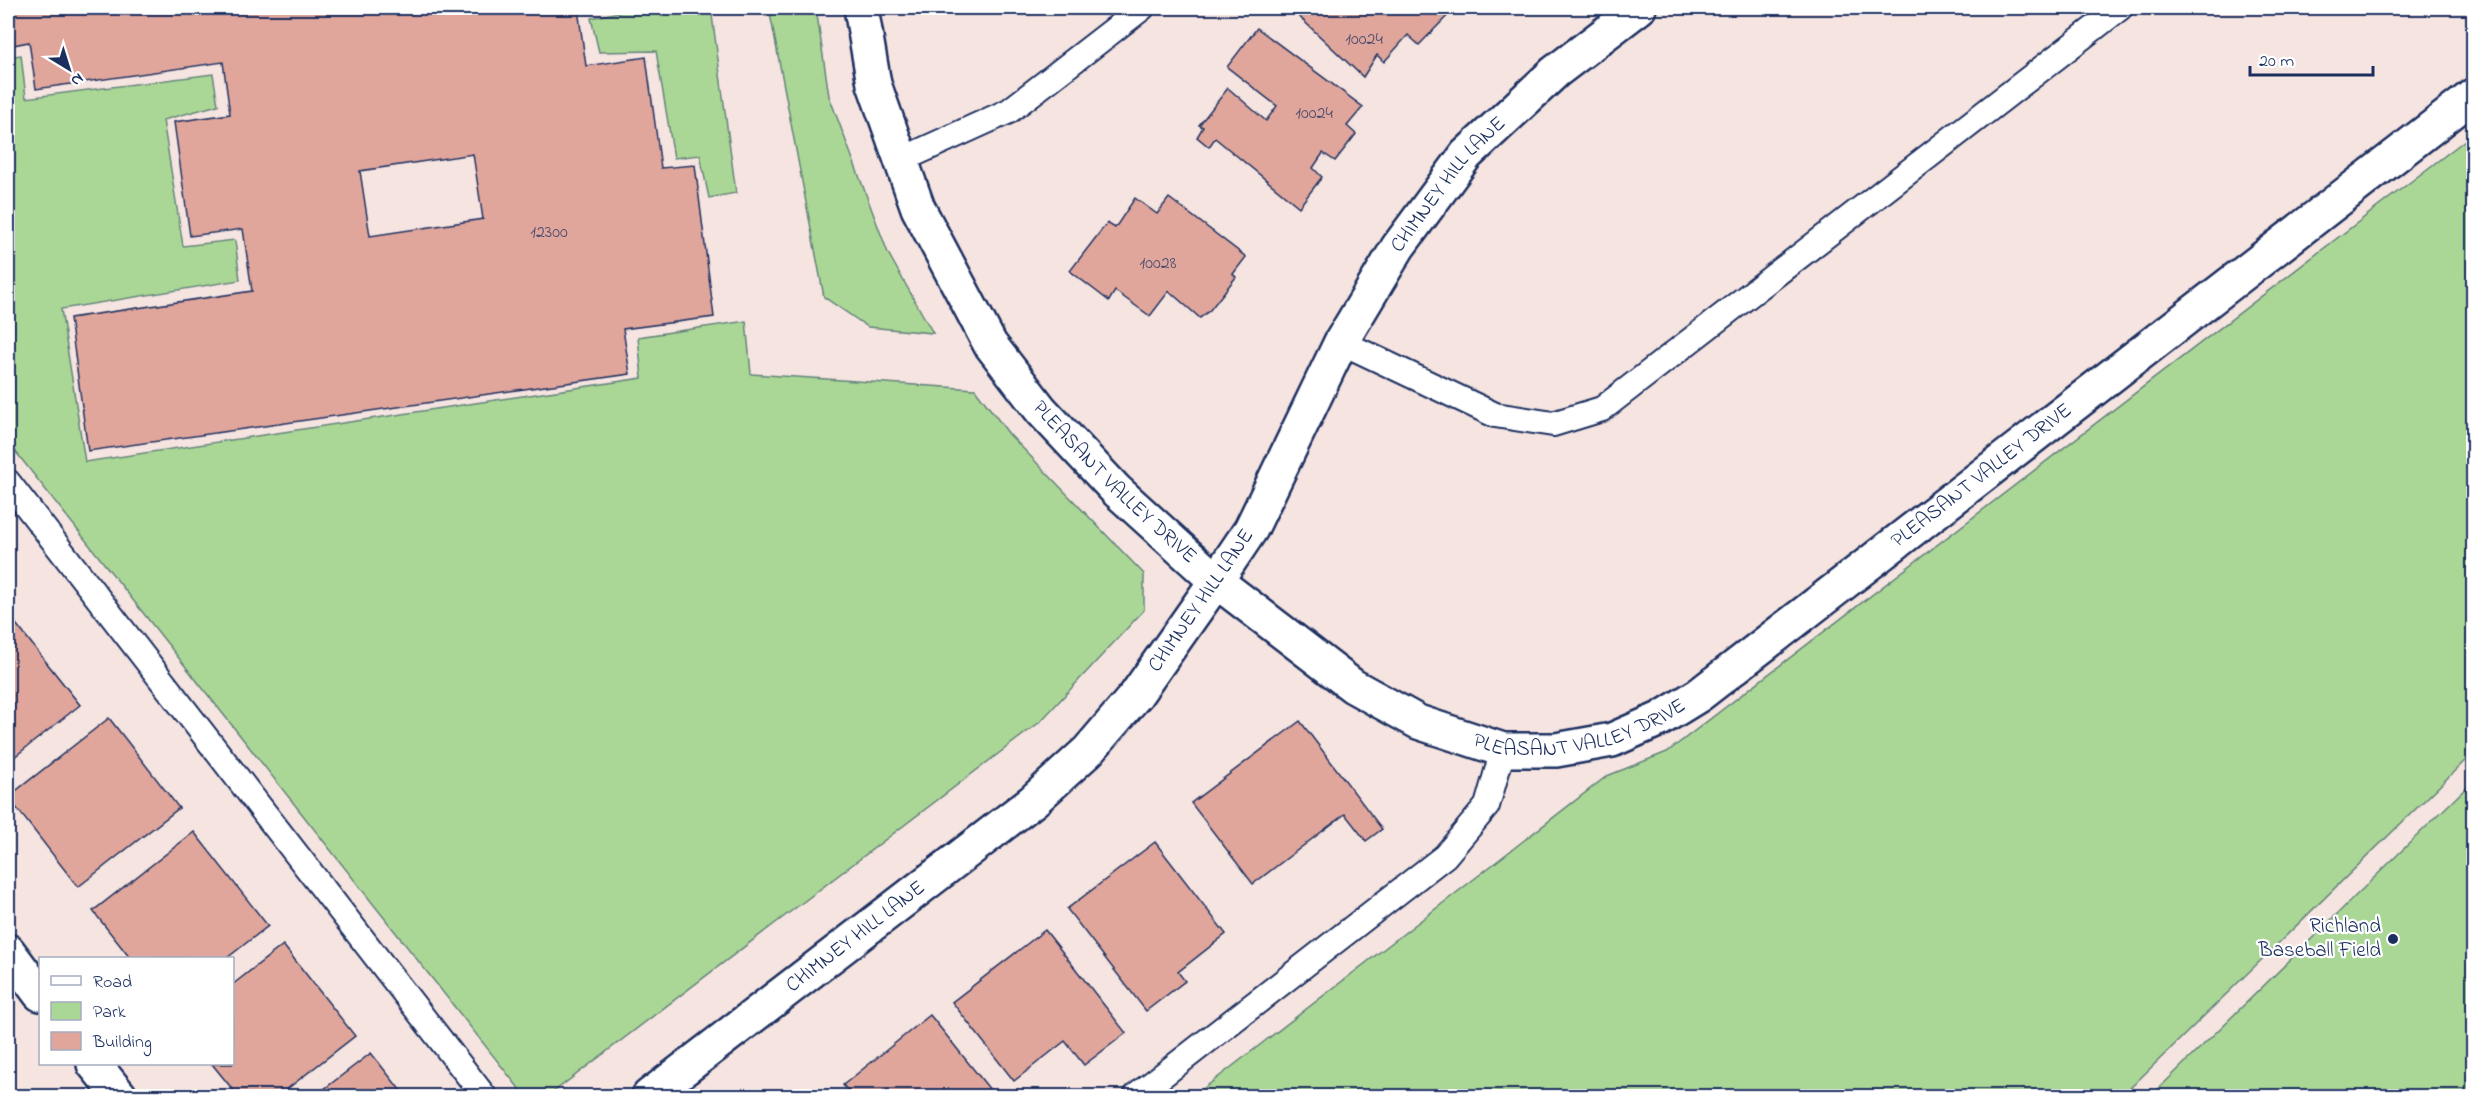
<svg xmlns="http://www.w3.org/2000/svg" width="2481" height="1104" font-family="'Indie Flower',sans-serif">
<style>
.green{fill:#abd796;stroke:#63837a;stroke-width:1.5}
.building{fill:#e0a69c;stroke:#1b2f5e;stroke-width:1.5;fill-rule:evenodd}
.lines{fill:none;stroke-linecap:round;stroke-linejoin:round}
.service-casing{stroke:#1b2f5e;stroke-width:28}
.minor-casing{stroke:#1b2f5e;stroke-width:38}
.tertiary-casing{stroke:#1b2f5e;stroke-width:38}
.service{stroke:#fff;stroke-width:24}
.minor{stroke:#fff;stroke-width:33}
.tertiary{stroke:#fff;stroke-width:33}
.poi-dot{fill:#1b2f5e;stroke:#fff;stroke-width:2}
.labels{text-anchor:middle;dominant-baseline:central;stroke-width:4.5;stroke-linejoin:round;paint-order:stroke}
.number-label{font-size:18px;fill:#4c4d6e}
.street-label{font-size:21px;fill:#1b2f5e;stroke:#fff}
.poi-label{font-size:21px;fill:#1b2f5e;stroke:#fff;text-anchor:end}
</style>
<rect width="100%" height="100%" fill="#f6e4e1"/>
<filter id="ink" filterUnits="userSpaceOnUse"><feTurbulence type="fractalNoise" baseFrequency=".0167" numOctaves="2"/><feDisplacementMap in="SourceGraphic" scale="12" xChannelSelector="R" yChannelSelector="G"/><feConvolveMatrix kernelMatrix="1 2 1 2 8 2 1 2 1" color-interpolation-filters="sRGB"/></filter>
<g filter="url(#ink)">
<!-- green -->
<g class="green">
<path d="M637,8H711L736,193L709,198L700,155L674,158L656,51L599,52L591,18Z"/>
<path d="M769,8H816L829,96L888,253L933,333L868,327L824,297Z"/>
<path d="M21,55L26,98L213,74L218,105L163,120L183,246L235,240L240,280L61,309L85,462L642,378L638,337L746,321L751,374L975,389L1009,434L1144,574V610L1040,722L548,1096H525L8,442V57Z"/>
<path d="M2473,134V753L2122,1096H1194L1607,776L1667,752Z"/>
<path d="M2473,781V1096H2151Z"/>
</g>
<!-- building -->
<g class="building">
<path d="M8,8H591L578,9L586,66L646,57L661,168L695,165L714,317L623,329L630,374L88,451L70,318L252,291L243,229L190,236L174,122L230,114L223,62L36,89L29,42L8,46ZM473,154L483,219L370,236L360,171Z"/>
<path d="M1292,8H1455L1419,45L1408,35L1384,62L1377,55L1363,77L1291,9Z"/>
<path d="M1257,28L1363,107L1347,126L1356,134L1335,161L1323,153L1313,168L1322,177L1299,207L1215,138L1209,147L1197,137L1203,127L1199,125L1228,88L1266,121L1277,106L1227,67Z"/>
<path d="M1135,198L1157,214L1169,198L1246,257L1233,274L1236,277L1210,310L1200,318L1169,291L1150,316L1115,291L1109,301L1070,271L1107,223L1115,228Z"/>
<path d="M9,615L80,705L8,762V616Z"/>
<path d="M109,718L179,808L78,887L8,797Z"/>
<path d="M1300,721L1382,829L1366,841L1345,814L1253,884L1191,803Z"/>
<path d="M194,832L268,926L227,958H130L93,911Z"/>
<path d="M1155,842L1226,934L1178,972L1185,981L1146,1011L1067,909Z"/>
<path d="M1045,930L1126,1033L1084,1065L1065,1041L1014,1081L952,1002Z"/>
<path d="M283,945L355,1036L278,1096H238L212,1064H232V985Z"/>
<path d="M930,1015L995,1096H852L843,1085Z"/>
<path d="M371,1053L405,1096H315Z"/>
<path d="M8,1087L15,1096H8Z"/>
</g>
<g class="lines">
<defs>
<g id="service">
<path d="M901,160L1009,111L1142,8"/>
<path d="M1341,342L1495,415L1553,424L1602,409L2120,8"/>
<path d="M8,482L484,1096"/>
<path d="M1136,1096L1445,856L1487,806L1503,750"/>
</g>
<g id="minor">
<path id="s1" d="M861,8L874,84L918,208L990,344L1041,410L1116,490L1216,581L1353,686L1418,722L1503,750H1556L1612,740L1660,719L1699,695L2474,95"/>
<path d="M8,951L40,994"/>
<path d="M94,1064L120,1096"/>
</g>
<g id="tertiary">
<path id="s2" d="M649,1096L1033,801L1088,751L1136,695L1216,581L1251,529L1341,342L1398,247L1466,155L1555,72L1639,8"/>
</g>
</defs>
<!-- service casing -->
<use href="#service" class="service-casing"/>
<!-- minor casing -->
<use href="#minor" class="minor-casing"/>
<!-- tertiary casing -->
<use href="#tertiary" class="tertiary-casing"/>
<!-- service -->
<use href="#service" class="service"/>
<!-- minor -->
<use href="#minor" class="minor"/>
<!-- tertiary -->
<use href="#tertiary" class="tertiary"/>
</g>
</g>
<!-- markers -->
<circle class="poi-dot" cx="2393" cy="939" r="6"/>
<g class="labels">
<!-- number labels -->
<g class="number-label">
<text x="1364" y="40">10024</text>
<text x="1314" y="114">10024</text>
<text x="549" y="233">12300</text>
<text x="1158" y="264">10028</text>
</g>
<!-- street labels -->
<g class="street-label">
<text stroke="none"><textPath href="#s2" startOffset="1233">CHIMNEY HILL LANE</textPath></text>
<text stroke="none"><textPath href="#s1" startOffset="1593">PLEASANT VALLEY DRIVE</textPath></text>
<text stroke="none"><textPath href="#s1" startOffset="549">PLEASANT VALLEY DRIVE</textPath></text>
<text stroke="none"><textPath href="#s2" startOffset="747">CHIMNEY HILL LANE</textPath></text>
<text stroke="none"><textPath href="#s1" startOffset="1107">PLEASANT VALLEY DRIVE</textPath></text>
<text stroke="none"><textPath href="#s2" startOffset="261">CHIMNEY HILL LANE</textPath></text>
</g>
<!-- poi labels -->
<g class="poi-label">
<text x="2381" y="927">Richland<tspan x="2381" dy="24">Baseball Field</tspan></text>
</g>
</g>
<!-- margin -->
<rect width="2481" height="1104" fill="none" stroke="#fff" stroke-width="30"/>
<rect x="15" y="15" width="2451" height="1074" fill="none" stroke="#1b2f5e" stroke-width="2" filter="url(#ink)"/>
<!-- legend -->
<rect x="39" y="957" width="195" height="108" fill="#ffffff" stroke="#a4acbf" stroke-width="1.5"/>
<rect x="51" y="976" width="30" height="9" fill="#ffffff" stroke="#a4acbf" stroke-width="1.5"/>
<text x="93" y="987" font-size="18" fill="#1b2f5e">Road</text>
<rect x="51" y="1002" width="30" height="18" fill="#abd796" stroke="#a4acbf" stroke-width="1.5"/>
<text x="93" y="1017" font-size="18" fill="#1b2f5e">Park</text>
<rect x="51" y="1032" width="30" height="18" fill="#e0a69c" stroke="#a4acbf" stroke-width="1.5"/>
<text x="93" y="1047" font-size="18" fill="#1b2f5e">Building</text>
<!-- north arrow -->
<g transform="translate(69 69) rotate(142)" stroke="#ffffff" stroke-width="4.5" paint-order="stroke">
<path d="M0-4.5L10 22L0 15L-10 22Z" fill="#1b2f5e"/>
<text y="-9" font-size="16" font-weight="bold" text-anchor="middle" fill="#1b2f5e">N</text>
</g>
<!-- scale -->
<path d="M2250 66v9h123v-9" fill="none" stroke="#1b2f5e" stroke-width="3"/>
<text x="2259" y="66" font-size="18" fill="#1b2f5e" stroke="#ffffff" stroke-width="4.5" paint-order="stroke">20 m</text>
</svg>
